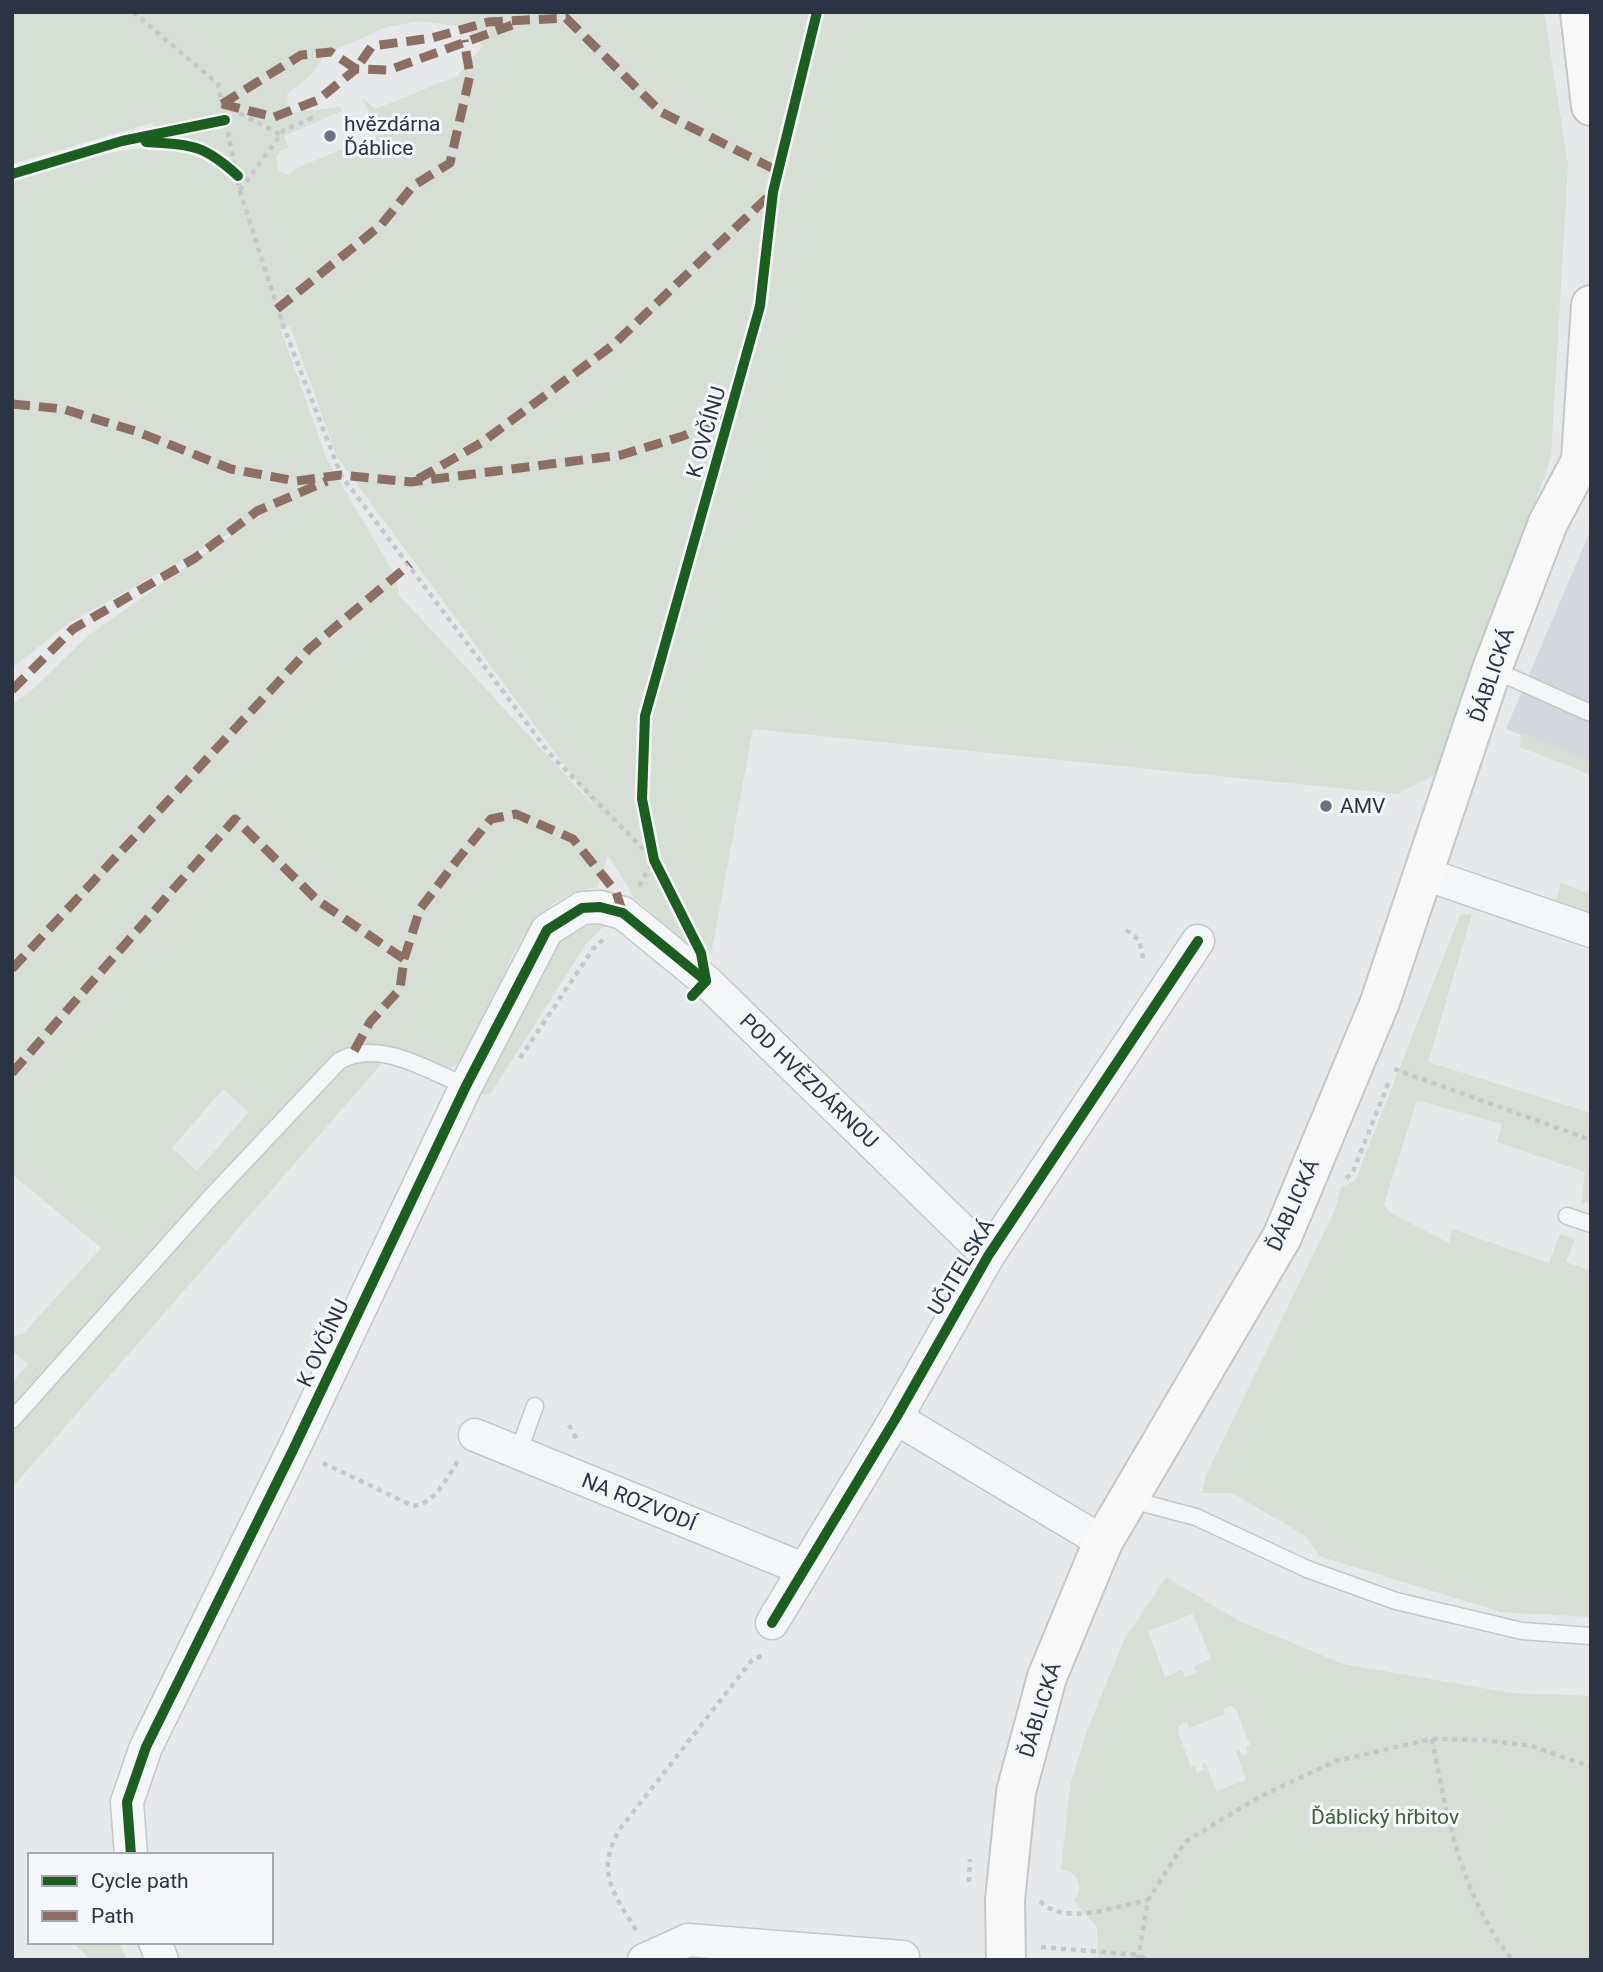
<svg xmlns="http://www.w3.org/2000/svg" width="1603" height="1972" font-family="Roboto,sans-serif">
<style>
.built{fill:#d4d7dd}
.green{fill:#d6ded6;fill-rule:evenodd}
.lines{fill:none;stroke-linecap:round;stroke-linejoin:round}
.lane-casing{stroke:#c4c6c8;stroke-width:19}
.street-casing{stroke:#c4c6c8;stroke-width:35}
.secondary-casing{stroke:#c4c6c8;stroke-width:42}
.path{stroke:#c5c6ca;stroke-width:4.5;stroke-dasharray:5 5;stroke-linecap:butt}
.lane{stroke:#f5f6f7;stroke-width:16}
.street{stroke:#f5f6f7;stroke-width:32}
.secondary{stroke:#f8f8f8;stroke-width:38}
.quiet{stroke:#8d6e63;stroke-width:9;stroke-dasharray:18 9;stroke-linecap:butt}
.cycleway-casing{stroke:#f4f6f9;stroke-width:15}
.cycleway{stroke:#1b5e20;stroke-width:10}
.poi-dot{fill:#6c737f;stroke:#f4f6f9;stroke-width:2.5}
.labels{text-anchor:middle;dominant-baseline:central;stroke-width:6;stroke-linejoin:round;paint-order:stroke}
.poi-label{font-size:21px;fill:#2b3445;stroke:#f4f6f9;text-anchor:start}
.street-label{font-size:21px;fill:#2b3445;stroke:#f4f6f9}
.park-label{font-size:21px;fill:#3f6138;stroke:#f4f6f9}
</style>
<rect width="100%" height="100%" fill="#e6e8ea"/>
<!-- built -->
<path class="built" d="M1591,529V761L1506,729Z"/>
<!-- green -->
<g class="green">
<path d="M12,12H1544L1568,165L1551,457L1442,771L1397,794L753,729L711,955L702,939L685,944L634,897L608,855L598,887C507,898 506,1004 458,1064L450,1068L397,1049V1046L12,1488V1383L28,1364L12,1351V1338L24,1333L101,1248L12,1174V704L32,690L89,635L247,524L69,623L12,668V182C73,163 141,133 206,158C216,162 225,176 234,181L230,158L203,143L168,138L151,123L12,164ZM421,21L465,27L483,46L457,76L376,109L361,98L378,127L376,137L370,142H360L299,167L289,175L278,170L276,157L281,150L289,148L284,136L342,111L340,107L289,113L287,94L311,75L325,54L387,27ZM775,184L760,306L732,413L728,409L755,305ZM290,326L337,457L595,807L399,595L396,577L327,460L281,330ZM223,1089L249,1112L197,1171L172,1148Z"/>
<path d="M1521,732L1591,761V775L1520,747Z"/>
<path d="M1561,883L1591,894V919L1554,907Z"/>
<path d="M1472,914L1428,1062L1591,1113V1201L1581,1204L1585,1172L1497,1142L1502,1124L1417,1100L1384,1204L1389,1212L1449,1243L1452,1229L1549,1263L1560,1234L1575,1239L1566,1262L1591,1271V1617L1501,1612L1319,1556L1306,1536L1232,1493H1202L1206,1475L1335,1210L1341,1187L1355,1181L1460,915Z"/>
<path d="M593,925L604,926L586,944L491,1093L480,1095L551,951L574,930Z"/>
<path d="M1166,1577L1239,1621L1343,1664L1511,1693L1591,1696V1960H1098L1097,1927L1074,1901C1085,1887 1078,1872 1061,1869L1070,1786L1086,1733L1124,1640ZM1193,1614L1211,1659L1194,1666L1197,1672L1185,1677L1182,1670L1165,1677L1148,1631ZM1231,1706L1236,1710L1250,1745L1246,1747L1248,1754L1242,1756L1239,1750L1236,1751L1246,1780L1217,1791L1205,1763L1202,1764L1204,1770L1197,1772L1195,1766L1191,1767L1178,1732L1180,1731L1178,1726L1187,1722L1189,1728L1225,1714L1223,1709Z"/>
<path d="M72,1942H119L127,1960H91Z"/>
</g>
<g class="lines">
<defs>
<g id="lane">
<path d="M1492,669L1588,712"/>
<path d="M1567,1216L1591,1224"/>
<path d="M12,1420L210,1198L339,1061C379,1038 427,1070 466,1086"/>
<path d="M518,1453L535,1406"/>
<path d="M1128,1499L1196,1517L1307,1569L1396,1601L1522,1631L1591,1636"/>
</g>
<g id="street">
<path d="M1425,874L1591,931"/>
<path d="M896,1418L1103,1542"/>
<path d="M475,1435L803,1569"/>
<path d="M772,1623L896,1418L988,1256L1198,941"/>
<path d="M131,1855L127,1802L146,1747L293,1450L466,1086L547,930L582,908L600,907L623,913L706,981L988,1256"/>
<path d="M155,1942L162,1960"/>
<path d="M644,1960L688,1940L903,1957"/>
</g>
<g id="secondary">
<path d="M1580,12L1591,106"/>
<path d="M1581,460L1591,305"/>
<path d="M1006,1960L1005,1900L1016,1792L1047,1677L1103,1542L1282,1237L1380,1002L1492,669L1548,523L1591,442"/>
</g>
</defs>
<!-- lane casing -->
<use href="#lane" class="lane-casing"/>
<!-- street casing -->
<use href="#street" class="street-casing"/>
<!-- secondary casing -->
<use href="#secondary" class="secondary-casing"/>
<!-- path -->
<g class="path">
<path d="M133,12L218,84L240,191L284,328L341,475L549,753L654,860L685,921"/>
<path d="M222,104L281,135"/>
<path d="M240,190L284,130L312,118L314,122"/>
<path d="M654,859L642,799L645,716L760,306L773,192L817,12"/>
<path d="M639,886L654,860"/>
<path d="M1126,930L1139,940L1144,962"/>
<path d="M520,1058L593,949L603,940"/>
<path d="M1394,1069L1591,1140"/>
<path d="M1346,1178L1352,1174L1390,1079"/>
<path d="M569,1425L578,1442"/>
<path d="M323,1463L413,1506C436,1503 446,1479 458,1461"/>
<path d="M1432,1739C1447,1817 1461,1896 1512,1960"/>
<path d="M969,1882L970,1859"/>
<path d="M1040,1901C1065,1927 1117,1906 1148,1900"/>
<path d="M636,1930C613,1892 595,1872 620,1829L752,1660L766,1654"/>
<path d="M1041,1947L1139,1955L1147,1960"/>
<path d="M1138,1960L1148,1900L1185,1842L1259,1797L1336,1761L1432,1739L1483,1740L1532,1746L1591,1767"/>
</g>
<!-- lane -->
<use href="#lane" class="lane"/>
<!-- street -->
<use href="#street" class="street"/>
<!-- secondary -->
<use href="#secondary" class="secondary"/>
<!-- quiet -->
<g class="quiet">
<path d="M222,104L301,55L331,52L356,69L372,46L432,38L488,22L566,18L661,112L778,171"/>
<path d="M222,104L274,117L318,100L356,69L389,70L512,25"/>
<path d="M277,309L381,225L413,186L450,163L470,75L464,40"/>
<path d="M12,404L63,409L138,432L231,469L296,481L341,475L411,482L621,455L683,436L732,414"/>
<path d="M418,479L481,443L613,345L773,192"/>
<path d="M12,690L73,629L195,558L257,511L327,481"/>
<path d="M404,959L420,909L458,859L491,819L516,814L573,839L616,892L623,913"/>
<path d="M12,969L309,649L410,564"/>
<path d="M12,1073L235,819L317,900L404,959L400,989L370,1022L353,1053"/>
</g>
<defs>
<g id="cycleway">
<path d="M146,142C192,145 203,144 238,176"/>
<path d="M12,174L122,141L225,120"/>
<path d="M692,996L706,981L701,953L654,860L642,799L645,716L760,306L773,192L817,12"/>
<path d="M772,1623L896,1418L988,1256L1198,941"/>
<path d="M131,1855L127,1802L146,1747L293,1450L466,1086L547,930L582,908L600,907L623,913L706,981"/>
</g>
</defs>
<!-- cycleway casing -->
<use href="#cycleway" class="cycleway-casing"/>
<!-- cycleway -->
<use href="#cycleway" class="cycleway"/>
</g>
<!-- markers -->
<g class="poi-dot">
<circle cx="330" cy="136" r="7"/>
<circle cx="1326" cy="806" r="7"/>
</g>
<g class="labels">
<!-- poi labels -->
<g class="poi-label">
<text x="344" y="124">hvězdárna<tspan x="344" dy="24">Ďáblice</tspan></text>
<text x="1340" y="806">AMV</text>
</g>
<!-- street labels -->
<g class="street-label">
<text transform="translate(706 432) rotate(-74)">K OVČÍNU</text>
<text transform="translate(1492 675) rotate(-71)">ĎÁBLICKÁ</text>
<text transform="translate(809 1081) rotate(44)">POD HVĚZDÁRNOU</text>
<text transform="translate(1293 1205) rotate(-66)">ĎÁBLICKÁ</text>
<text transform="translate(961 1267) rotate(-59)">UČITELSKÁ</text>
<text transform="translate(323 1343) rotate(-65)">K OVČÍNU</text>
<text transform="translate(639 1502) rotate(22)">NA ROZVODÍ</text>
<text transform="translate(1040 1710) rotate(-73)">ĎÁBLICKÁ</text>
</g>
<!-- park labels -->
<g class="park-label">
<text x="1385" y="1817">Ďáblický hřbitov</text>
</g>
</g>
<!-- border -->
<rect width="1603" height="1972" fill="none" stroke="#2b3445" stroke-width="28"/>
<!-- legend -->
<rect x="28" y="1853" width="245" height="91" fill="#f4f6f9" stroke="#a4a8b1" stroke-width="2"/>
<rect x="42" y="1876" width="35" height="10" fill="#1b5e20" stroke="#a4a8b1" stroke-width="2"/>
<text x="91" y="1888" font-size="21" fill="#2b3445">Cycle path</text>
<rect x="42" y="1911" width="35" height="10" fill="#8d6e63" stroke="#a4a8b1" stroke-width="2"/>
<text x="91" y="1923" font-size="21" fill="#2b3445">Path</text>
</svg>
